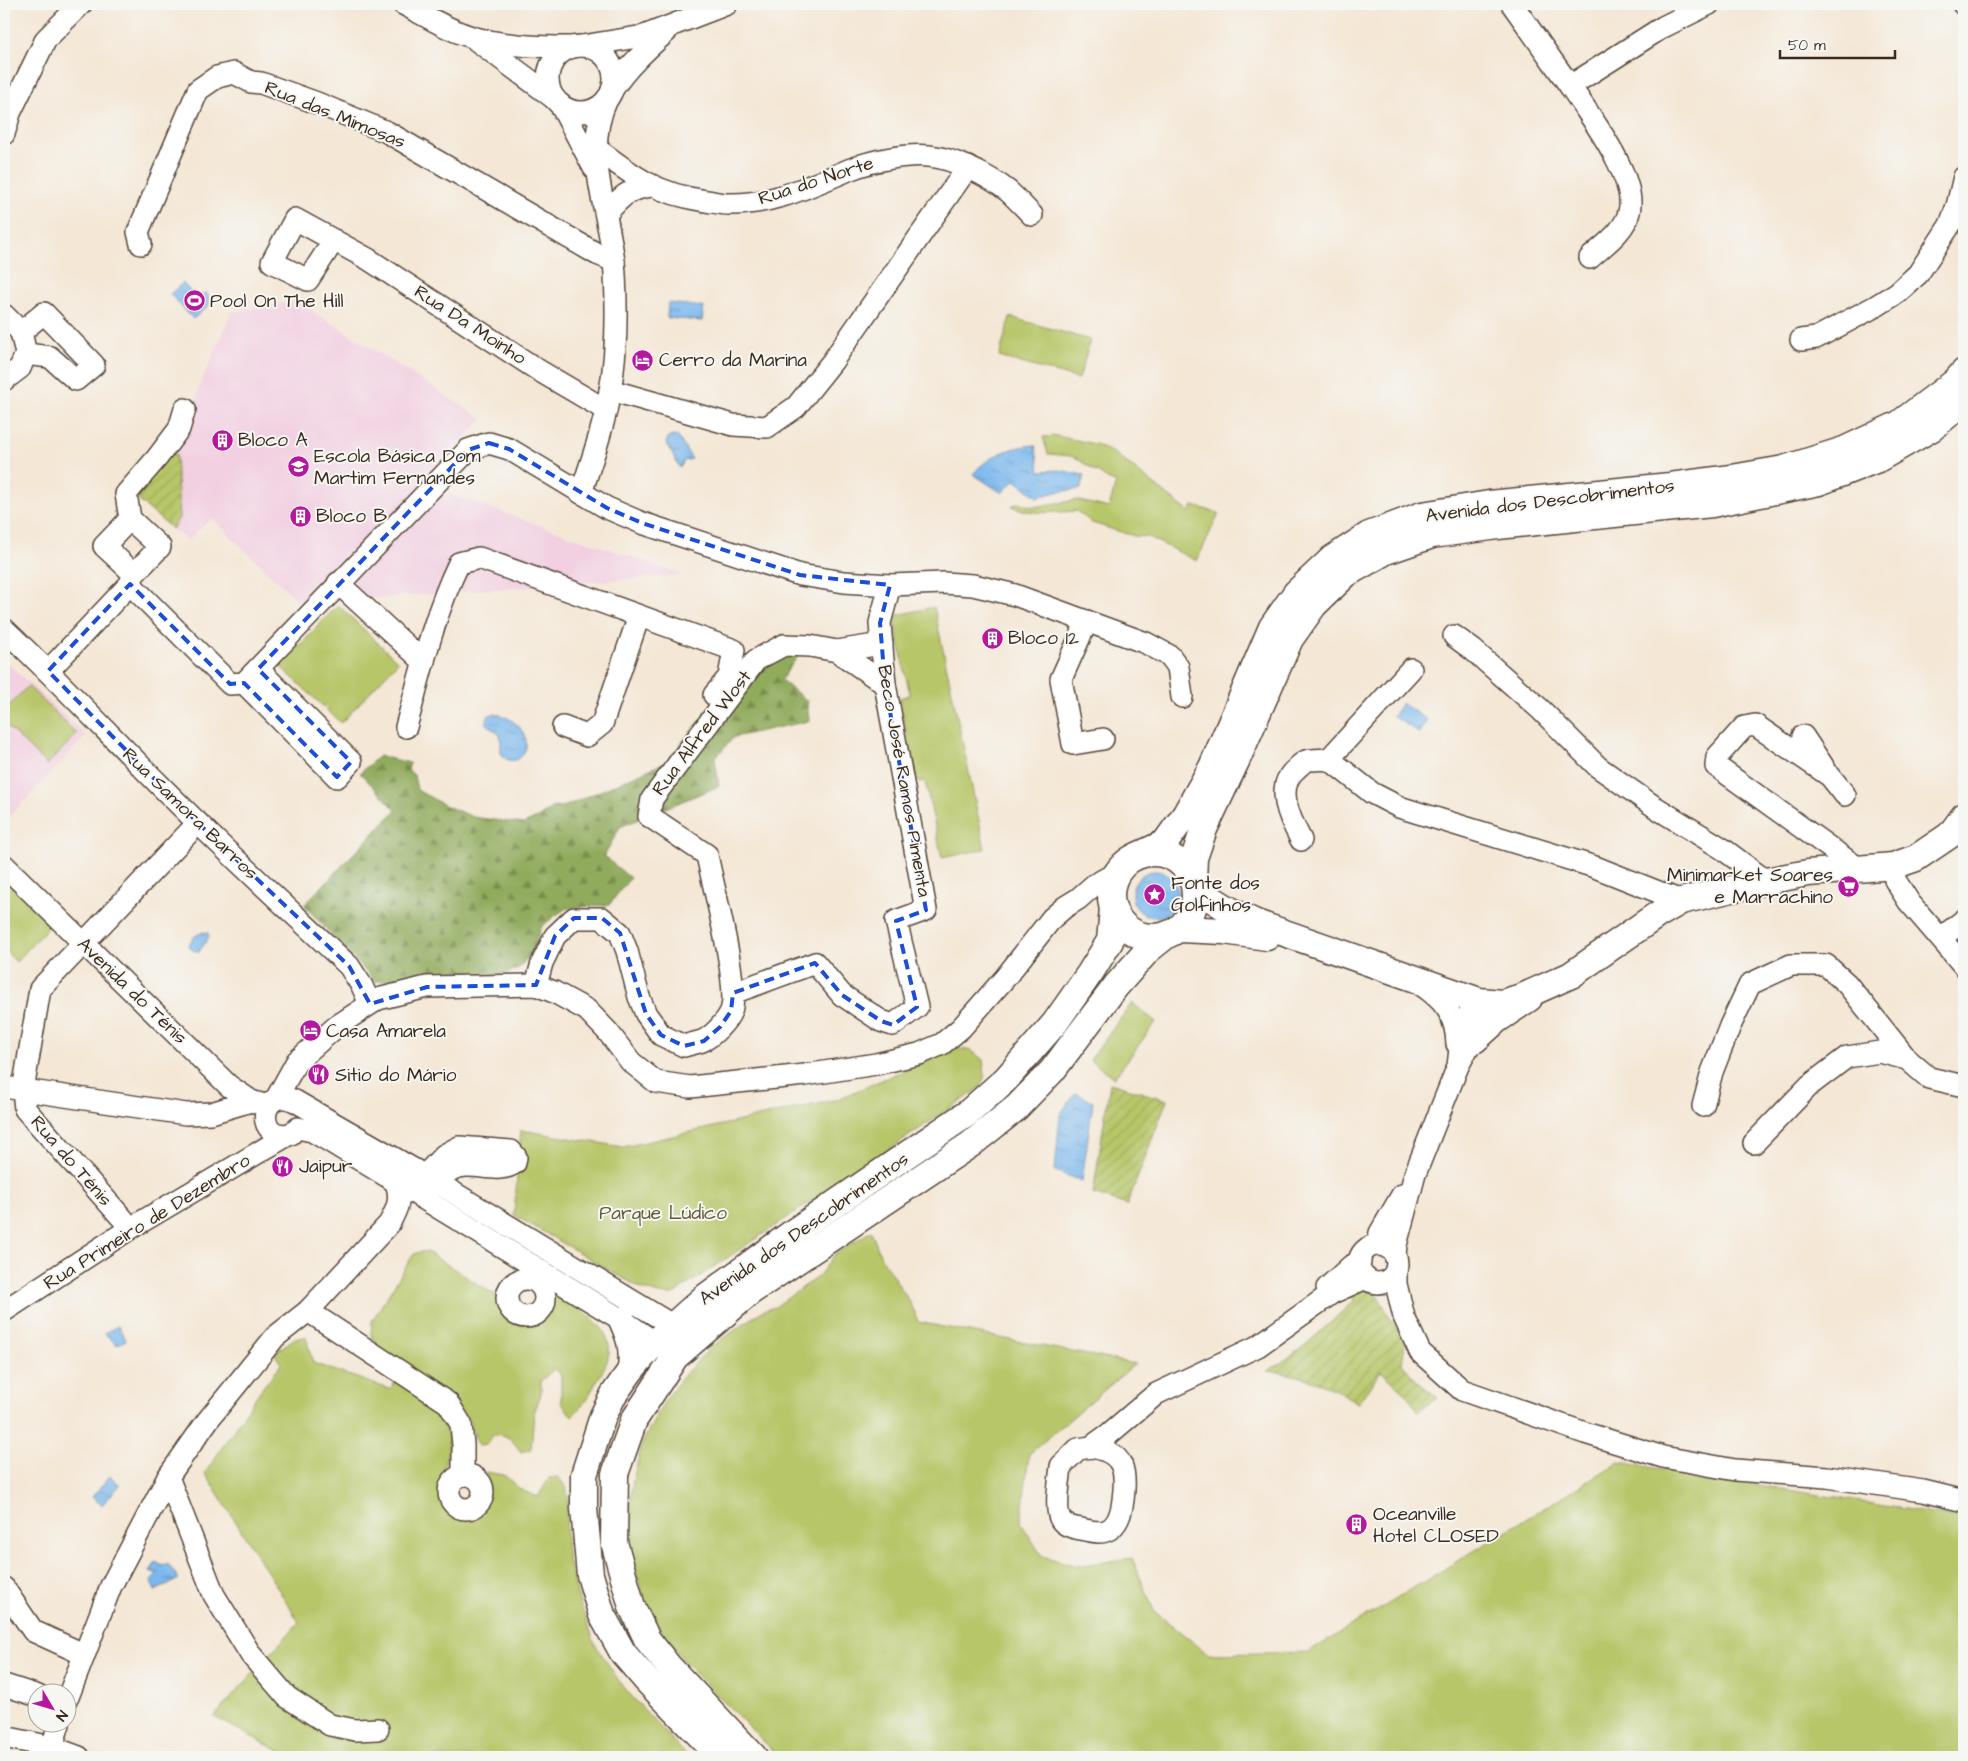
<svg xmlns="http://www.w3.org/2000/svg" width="1968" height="1761" font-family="'Architects Daughter',sans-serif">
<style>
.built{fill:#f2cfe1}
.green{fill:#b7c669;stroke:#797844}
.forest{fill:url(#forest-firs);stroke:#666a3e}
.garden{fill:url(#garden-furrows);stroke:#797844}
.water{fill:url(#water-ripples);stroke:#5b7186}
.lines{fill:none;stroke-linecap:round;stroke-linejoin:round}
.minor-casing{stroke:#574639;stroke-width:24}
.major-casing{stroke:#574639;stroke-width:29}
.minor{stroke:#fff;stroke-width:21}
.major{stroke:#fff;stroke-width:26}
.marked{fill:none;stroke:#1d4ed8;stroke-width:4;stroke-dasharray:10 6;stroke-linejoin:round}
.labels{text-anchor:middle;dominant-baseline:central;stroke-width:4;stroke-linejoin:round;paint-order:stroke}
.street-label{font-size:19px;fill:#3b2a1e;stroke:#f6f6f2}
.poi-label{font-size:19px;fill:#3b2a1e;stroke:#f6f6f2;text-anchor:start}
.park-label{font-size:19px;fill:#605934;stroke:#f6f6f2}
</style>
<defs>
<pattern id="forest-firs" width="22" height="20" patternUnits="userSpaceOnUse" patternTransform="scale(1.25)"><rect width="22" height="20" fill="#91ab5d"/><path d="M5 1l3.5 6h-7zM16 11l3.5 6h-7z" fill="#788b4c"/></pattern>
<pattern id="garden-furrows" width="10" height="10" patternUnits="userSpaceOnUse" patternTransform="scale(1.25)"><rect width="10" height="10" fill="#b7c669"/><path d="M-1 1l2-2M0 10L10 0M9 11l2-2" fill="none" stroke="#9eaa5b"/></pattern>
<pattern id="water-ripples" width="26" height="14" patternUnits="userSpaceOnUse" patternTransform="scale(1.25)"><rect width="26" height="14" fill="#7bb8ee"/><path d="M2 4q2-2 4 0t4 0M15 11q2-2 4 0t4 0" fill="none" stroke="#6696c0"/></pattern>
</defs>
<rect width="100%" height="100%" fill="#f6f6f2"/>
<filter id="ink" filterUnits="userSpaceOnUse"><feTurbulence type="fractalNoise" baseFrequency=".02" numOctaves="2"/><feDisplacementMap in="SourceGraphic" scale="10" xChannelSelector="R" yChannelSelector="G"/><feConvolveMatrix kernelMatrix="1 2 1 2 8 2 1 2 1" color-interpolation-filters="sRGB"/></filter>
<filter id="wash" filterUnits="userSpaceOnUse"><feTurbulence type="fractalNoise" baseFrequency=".0096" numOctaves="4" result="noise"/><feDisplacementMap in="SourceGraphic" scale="20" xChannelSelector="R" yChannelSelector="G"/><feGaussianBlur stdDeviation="1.12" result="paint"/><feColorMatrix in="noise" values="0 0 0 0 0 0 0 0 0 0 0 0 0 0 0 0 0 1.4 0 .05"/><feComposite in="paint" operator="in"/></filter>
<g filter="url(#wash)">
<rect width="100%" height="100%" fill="#f4e7d5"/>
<!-- built -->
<g class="built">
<path d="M297,301L483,419L420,484L684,575L301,604L212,518L187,541L136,498L191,414L200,385L232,312Z"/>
<path d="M4,660L86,736L4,822Z"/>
</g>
<!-- green -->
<g class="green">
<path d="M1010,317L1090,340L1079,379L999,357Z"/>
<path d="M1057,436L1095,444L1117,455L1189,512L1193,506L1219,513L1197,561L1148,537L1134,536L1092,523L1077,511C1055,512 1033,516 1012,506L1017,503L1034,507L1076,500L1109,508L1116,482L1109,480L1073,456L1048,454L1043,437Z"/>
<path d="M338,605L398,662L341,723L280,666Z"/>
<path d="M934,607L985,849L942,858L925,781L917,782L899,698L910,695L893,616Z"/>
<path d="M28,686L77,734L47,765L4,723V711Z"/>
<path d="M4,879L51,924L16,962L4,949Z"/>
<path d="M1132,1003L1156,1022L1114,1078L1090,1060Z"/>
<path d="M956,1048L972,1051L983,1060L985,1075L980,1088L672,1295L659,1294L642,1289L514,1215L521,1130L623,1147L835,1100Z"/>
<path d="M871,1231L881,1257L911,1304L918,1322L1135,1364L1029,1454L1021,1523L1042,1556L1077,1566L1132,1558L1154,1611L1208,1654L1309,1652L1619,1462L1964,1519V1757H779L686,1664L665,1636L647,1607L637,1577L630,1545L629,1516L633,1481L642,1443L664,1402L684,1375L711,1347L762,1311L775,1307L819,1276L834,1255Z"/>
<path d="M419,1252H427L500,1298L506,1313L512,1321L520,1325L535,1322L543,1318L551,1301L553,1292C574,1305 617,1326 608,1358C606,1365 602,1372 598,1379C590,1393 585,1405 572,1416L561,1403V1375L554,1369L541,1381V1394L534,1413L531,1449L521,1452C512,1440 508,1433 493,1435L487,1444L478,1445L469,1420L377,1345L371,1334L372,1321L410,1260L414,1254Z"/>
<path d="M306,1337L313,1363L389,1389L395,1383V1377L445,1407L437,1415C454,1440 449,1446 442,1475L448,1478L446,1503C449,1506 451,1509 454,1511C476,1527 496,1493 485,1472L504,1475L521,1490L538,1497L549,1478L558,1477L566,1487L569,1501L567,1509L566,1542L568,1560L581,1606L595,1644L623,1687L688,1757H291L214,1717L299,1622L205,1473L260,1391L281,1364L274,1353L295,1338Z"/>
</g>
<!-- forest -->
<path class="forest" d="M783,634L800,653L781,680L807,701L809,721L734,737L715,758L719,786L620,827L604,856L630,878L609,905L567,908L556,915L542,926L531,953L518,969L502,975L375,981L304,905L396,810L360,773L379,756L410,763L408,770L414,775L417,790L444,805L473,817L524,824L539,817L551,808L566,806L666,762L746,665Z"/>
<!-- garden -->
<g class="garden">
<path d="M171,450L176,455L179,518L172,529L136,498Z"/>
<path d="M1110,1083L1167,1100L1127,1205L1093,1194Z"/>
<path d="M1365,1288L1370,1289L1379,1298L1405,1344L1402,1364L1418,1382L1438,1398L1418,1411L1406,1394L1381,1371L1358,1403C1329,1384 1301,1374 1267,1371C1300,1354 1326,1326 1354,1301L1351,1290Z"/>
</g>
<!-- water -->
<g class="water">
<path d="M183,283L197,299L206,292L212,303L193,319L170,294Z"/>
<path d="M668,303L704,307L702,321L667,318Z"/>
<path d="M673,436L678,437L692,459L684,461L680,468L666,443L668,438Z"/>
<path d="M1035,445L1040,471L1059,470L1084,475L1081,489L1056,492L1037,497L1015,480L1002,493L973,474C989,455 1011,447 1035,445Z"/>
<path d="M1402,703L1427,720L1419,733L1393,716Z"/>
<path d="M492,714C515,713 540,744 518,759C510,762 505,760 501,753V738L499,734L486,724L488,716Z"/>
<circle cx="1155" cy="894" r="23"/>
<path d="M203,932L208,933L209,937L199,952L191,949L189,945L195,936Z"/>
<path d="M1076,1093L1093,1102L1082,1181L1055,1171L1060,1114Z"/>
<path d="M118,1326L126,1340L117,1345L104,1333Z"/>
<path d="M110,1476L120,1485L102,1505L92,1497Z"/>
<path d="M156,1562L162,1566L168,1564L179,1579L155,1591L151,1581L157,1575L150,1572Z"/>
</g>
</g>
<g filter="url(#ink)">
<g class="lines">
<defs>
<g id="minor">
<path d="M403,4C426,16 448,30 472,37C504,46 539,47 572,47"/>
<path d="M1512,4L1570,86L1663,27L1709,4"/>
<path d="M1963,4L1964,5"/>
<path d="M476,40L555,99"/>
<path d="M582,46L644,36L727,4"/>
<circle cx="581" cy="79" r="33"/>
<path d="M1570,86C1589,115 1638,178 1629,212C1625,231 1604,245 1590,258"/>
<path d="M612,90C627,67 646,50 666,32"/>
<path d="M560,104L594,168"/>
<path d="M4,134L10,113L46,39L81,4"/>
<path d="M596,148C634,177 657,194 706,201C714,202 721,204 729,204C773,205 812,185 851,169C873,160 906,154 929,156C953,158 989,176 1008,191C1016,198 1024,207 1032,215"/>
<path d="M606,214C621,197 628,189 651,186"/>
<path d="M334,240L308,280L272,262L295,219L368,259L538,370L606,410"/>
<path d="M141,244L138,232L198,90L217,77L234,73L251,82L261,83L317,103L387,132L597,254L614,261"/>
<path d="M4,315L21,332L26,354L20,368L4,380"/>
<path d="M21,332L44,313L94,365L76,380L50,357L26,354"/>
<path d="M1801,340L1816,338L1876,306L1897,293L1918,274L1950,225L1957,206L1964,177"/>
<path d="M610,390L733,425L767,427L796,407L832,362L968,167"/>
<path d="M581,493C592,460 604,426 610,391C617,353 617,312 615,274C612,214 580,156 607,99"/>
<path d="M130,519L126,494L157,458L179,429L185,409"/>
<path d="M338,583L424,662"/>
<path d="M130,584L134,574L160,547L130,519L104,546L134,574"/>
<path d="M1087,621L1061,679L1073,744L1103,739"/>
<path d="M4,629C70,691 132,759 197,822C247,871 298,918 349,966L362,986L370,1004"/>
<path d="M1454,636L1473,650L1540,709L1598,767L1655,807L1723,849L1766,881"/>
<path d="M837,651L882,644"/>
<path d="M1411,669L1329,759L1372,793L1399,807L1595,867L1681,901"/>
<path d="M48,671L130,584L230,684L244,683L468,450L489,443L509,449L607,508L642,523L800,575L844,582L890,585L944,583L973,585L1015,595L1146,643L1170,656L1178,667L1182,697"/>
<path d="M244,683L337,777L351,762L258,669"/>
<path d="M406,727C421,672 434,614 459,563L479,558L734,650L729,677L714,695"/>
<path d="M563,727L587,736L602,724L639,616"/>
<path d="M1803,736L1823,766"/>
<path d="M1845,795L1830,776L1755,725L1744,727L1717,757L1716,766L1858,868"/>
<path d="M1301,840C1290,819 1274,787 1296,769C1299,766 1302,763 1306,761C1312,759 1322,760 1329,759"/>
<path d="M4,865L229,1086L251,1101L268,1106"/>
<path d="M1893,866L1895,880L1909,902L1964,966"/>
<path d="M1941,938L1964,920"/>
<path d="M1420,984C1444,1000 1456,1014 1457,1044"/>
<path d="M536,985L542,963L555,936L574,918H602L620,933L627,951L639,997L646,1014L661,1035L684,1046C690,1044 696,1043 702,1041C712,1037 727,1021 731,1011C740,986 713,886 707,855L649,816L652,799L756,660L784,645L810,646L837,651L885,684"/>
<path d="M733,993L815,963L842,995L881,1021L893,1025L917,1007L896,921L926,910L885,684L880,623L890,585"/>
<path d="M1476,1042L1498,1022L1531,1000"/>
<path d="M4,1087L186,1114L211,1113L251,1101"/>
<path d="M276,1099L297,1061L337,1026L378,999L427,987L536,985L554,992L587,1010L608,1032L631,1062L656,1082L690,1087L805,1075L876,1064L919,1054L942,1044L961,1028L1005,978L1052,918L1065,907L1078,899L1094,885L1118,872"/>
<path d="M1703,1106L1712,1072L1730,1026L1750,984L1791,965H1826L1847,984L1907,1059L1929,1078L1964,1086"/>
<path d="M298,1128L312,1131L329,1141L622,1320L667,1351"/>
<path d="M291,1134C253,1142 260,1084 295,1101L441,1185L685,1333"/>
<path d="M1754,1143L1810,1085L1847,1057L1880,1052L1907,1059"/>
<path d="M416,1185L444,1155L459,1147L511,1151L516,1157L515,1163C498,1176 470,1159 451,1170C442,1176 435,1185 428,1192"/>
<path d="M131,1228L25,1109L23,1090L40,989L198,823"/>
<path d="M1377,1245L1380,1233L1402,1195"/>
<circle cx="1378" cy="1264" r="19"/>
<path d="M1395,1255L1396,1245L1415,1174L1458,1066L1477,1031L1485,1011L1479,1001C1461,1018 1461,1043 1458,1066"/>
<path d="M1396,1269V1284L1404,1317L1420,1352L1462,1390L1585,1433L1663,1457L1735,1470L1827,1477L1923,1491L1964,1501"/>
<circle cx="526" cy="1298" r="19"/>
<path d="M1327,1288L1351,1266L1360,1262"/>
<path d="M4,1311L131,1228L293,1132"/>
<path d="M308,1311L448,1403L461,1424L463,1445V1475"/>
<path d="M1091,1447L1109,1434L1156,1394L1258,1346L1332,1293L1366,1278"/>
<path d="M1091,1447C1124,1452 1127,1470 1123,1500C1122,1509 1119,1522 1111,1528C1103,1535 1090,1531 1081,1529C1074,1528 1065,1526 1061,1520C1054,1510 1060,1478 1061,1466L1078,1449Z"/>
<circle cx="466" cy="1492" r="17"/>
<path d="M168,1477L214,1595L251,1655L287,1697L330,1725L355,1730L378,1729"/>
<path d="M4,1588L33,1631L83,1654"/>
<path d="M4,1685L38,1696"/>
<path d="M68,1697L111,1586L168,1477L208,1420L275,1337L308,1311L389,1224C397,1209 402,1199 396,1183"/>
<path d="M4,1737L52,1747L79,1757"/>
<path d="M52,1747L59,1724"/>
</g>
<g id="major">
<circle cx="1153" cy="895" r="42"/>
<path d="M1137,856L1165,843L1185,815L1212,767L1272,627L1296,593L1332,559L1369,535L1422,515L1489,504L1670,486L1732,478L1784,469L1844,450L1899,424L1955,382L1964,372"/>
<path d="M1193,880L1194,858L1204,829L1238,757L1290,639L1314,605L1346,574L1386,551L1432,535L1498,526L1712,504L1819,482L1878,459L1932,428L1964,401"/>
<path d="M1195,886C1213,902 1234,913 1256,923L1479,1001L1502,1003L1522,997L1571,975L1657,915L1681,901L1766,881L1808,873L1893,866L1916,858L1950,835L1964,816"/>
<path d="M1179,929L1224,931L1267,937"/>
<path d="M622,1320C631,1340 633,1349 631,1370"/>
<path d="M721,1757L648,1682L623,1653L602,1615L590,1575L584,1508V1475L603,1416L614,1394L631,1370L655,1342L703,1299L795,1231L968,1113L1006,1079L1055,1023L1090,973L1110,941L1113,908"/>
<path d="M754,1757L669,1667L647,1639L632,1607L614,1542L615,1474L634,1420L675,1357L750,1292L971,1144L1016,1108L1052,1071L1116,986L1148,950L1168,934"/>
</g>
</defs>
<!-- minor casing -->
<use href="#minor" class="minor-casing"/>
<!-- major casing -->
<use href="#major" class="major-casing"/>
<!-- minor -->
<use href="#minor" class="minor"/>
<!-- major -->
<use href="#major" class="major"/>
</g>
</g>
<!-- marked area -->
<path class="marked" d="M489,443L509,449L607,508L642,523L800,575L890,585L880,623L885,684L926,910L896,921L917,1007L893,1025L881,1021L842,995L815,963L733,993L731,1011L720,1027L704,1041L684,1046L661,1035L646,1014L620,933L602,918H574L555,936L536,985L427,987L370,1004L349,966L198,823L48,671L130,584L230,684L244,683L337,777L351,762L258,669L468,450Z"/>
<!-- icons -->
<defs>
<symbol id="stadium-disc" viewBox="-11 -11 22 22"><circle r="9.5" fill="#b5179e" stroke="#f6f6f2"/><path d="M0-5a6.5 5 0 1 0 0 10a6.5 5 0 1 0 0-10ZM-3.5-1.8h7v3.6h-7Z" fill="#fff"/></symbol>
<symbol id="hotel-disc" viewBox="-11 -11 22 22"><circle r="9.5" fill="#b5179e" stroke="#f6f6f2"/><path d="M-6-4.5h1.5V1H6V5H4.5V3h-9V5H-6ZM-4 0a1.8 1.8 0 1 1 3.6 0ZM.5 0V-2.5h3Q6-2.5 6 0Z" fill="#fff"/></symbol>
<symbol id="building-disc" viewBox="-11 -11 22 22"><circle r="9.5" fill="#b5179e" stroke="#f6f6f2"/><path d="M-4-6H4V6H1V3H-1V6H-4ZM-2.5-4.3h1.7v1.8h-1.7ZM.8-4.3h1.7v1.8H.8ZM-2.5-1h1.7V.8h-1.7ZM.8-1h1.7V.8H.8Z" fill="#fff"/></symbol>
<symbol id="school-disc" viewBox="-11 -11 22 22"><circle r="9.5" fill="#b5179e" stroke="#f6f6f2"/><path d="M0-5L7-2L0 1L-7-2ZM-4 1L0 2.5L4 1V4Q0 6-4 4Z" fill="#fff"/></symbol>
<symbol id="supermarket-disc" viewBox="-11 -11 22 22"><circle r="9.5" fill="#b5179e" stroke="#f6f6f2"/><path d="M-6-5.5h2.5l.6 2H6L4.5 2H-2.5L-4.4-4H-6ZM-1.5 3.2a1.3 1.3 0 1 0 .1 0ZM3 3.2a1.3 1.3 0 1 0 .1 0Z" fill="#fff"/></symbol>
<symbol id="sight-disc" viewBox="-11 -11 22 22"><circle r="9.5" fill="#b5179e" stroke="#f6f6f2"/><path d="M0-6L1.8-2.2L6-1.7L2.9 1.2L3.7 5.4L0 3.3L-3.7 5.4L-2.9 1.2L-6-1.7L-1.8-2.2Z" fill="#fff"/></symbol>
<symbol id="restaurant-disc" viewBox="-11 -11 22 22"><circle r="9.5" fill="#b5179e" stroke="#f6f6f2"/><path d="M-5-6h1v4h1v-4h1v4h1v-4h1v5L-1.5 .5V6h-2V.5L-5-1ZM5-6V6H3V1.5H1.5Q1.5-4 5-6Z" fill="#fff"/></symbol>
</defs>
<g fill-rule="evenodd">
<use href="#stadium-disc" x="182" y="288" width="25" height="25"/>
<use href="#hotel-disc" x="630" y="348" width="25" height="25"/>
<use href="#building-disc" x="210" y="428" width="25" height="25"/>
<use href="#school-disc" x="286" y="454" width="25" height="25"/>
<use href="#building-disc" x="288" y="504" width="25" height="25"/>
<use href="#building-disc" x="980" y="626" width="25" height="25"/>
<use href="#supermarket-disc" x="1836" y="874" width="25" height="25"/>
<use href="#sight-disc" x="1142" y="882" width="25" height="25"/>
<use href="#hotel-disc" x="298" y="1018" width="25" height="25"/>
<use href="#restaurant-disc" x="306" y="1062" width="25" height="25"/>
<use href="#restaurant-disc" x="270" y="1154" width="25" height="25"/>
<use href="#building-disc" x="1344" y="1512" width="25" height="25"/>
</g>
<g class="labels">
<!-- street labels -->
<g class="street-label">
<text transform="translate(335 115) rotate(22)">Rua das Mimosas</text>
<text transform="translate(816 181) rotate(-18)">Rua do Norte</text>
<text transform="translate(470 325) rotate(33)">Rua Da Moinho</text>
<text transform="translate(1550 501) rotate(-7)">Avenida dos Descobrimentos</text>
<text transform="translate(702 733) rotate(-53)">Rua Alfred Wost</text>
<text transform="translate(904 781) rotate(80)">Beco José Ramos Pimenta</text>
<text transform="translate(190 814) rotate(44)">Rua Samora Barros</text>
<text transform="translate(132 991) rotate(44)">Avenida do Ténis</text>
<text transform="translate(71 1161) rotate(49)">Rua do Ténis</text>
<text transform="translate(147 1222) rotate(-32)">Rua Primeiro de Dezembro</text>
<text transform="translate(804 1229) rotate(-35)">Avenida dos Descobrimentos</text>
</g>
<!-- poi labels -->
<g class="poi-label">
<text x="210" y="301">Pool On The Hill</text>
<text x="659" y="360">Cerro da Marina</text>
<text x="238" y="440">Bloco A</text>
<text x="314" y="456">Escola Básica Dom<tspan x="314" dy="22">Martim Fernandes</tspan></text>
<text x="316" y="516">Bloco B</text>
<text x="1008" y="638">Bloco 12</text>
<text x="1833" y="875" text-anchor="end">Minimarket Soares<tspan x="1833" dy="22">e Marrachino</tspan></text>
<text x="1171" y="883">Fonte dos<tspan x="1171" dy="22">Golfinhos</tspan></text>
<text x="326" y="1031">Casa Amarela</text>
<text x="335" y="1075">Sitio do Mário</text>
<text x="299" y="1166">Jaipur</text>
<text x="1373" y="1514">Oceanville<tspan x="1373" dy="22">Hotel CLOSED</tspan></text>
</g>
<!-- park labels -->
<g class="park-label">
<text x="663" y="1213">Parque Lúdico</text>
</g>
</g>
<!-- margin -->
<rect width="1968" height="1761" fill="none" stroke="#f6f6f2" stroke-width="20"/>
<!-- north arrow -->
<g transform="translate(52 1708) rotate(128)"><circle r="24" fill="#f6f6f2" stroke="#aba49d"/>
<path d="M0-4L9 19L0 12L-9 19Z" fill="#b5179e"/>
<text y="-8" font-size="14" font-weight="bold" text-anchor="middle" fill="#3b2a1e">N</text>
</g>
<!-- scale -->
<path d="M1780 50v8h115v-8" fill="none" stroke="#3b2a1e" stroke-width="2.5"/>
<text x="1788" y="50" font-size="15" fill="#3b2a1e" stroke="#f6f6f2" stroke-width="4" paint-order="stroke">50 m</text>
</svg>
